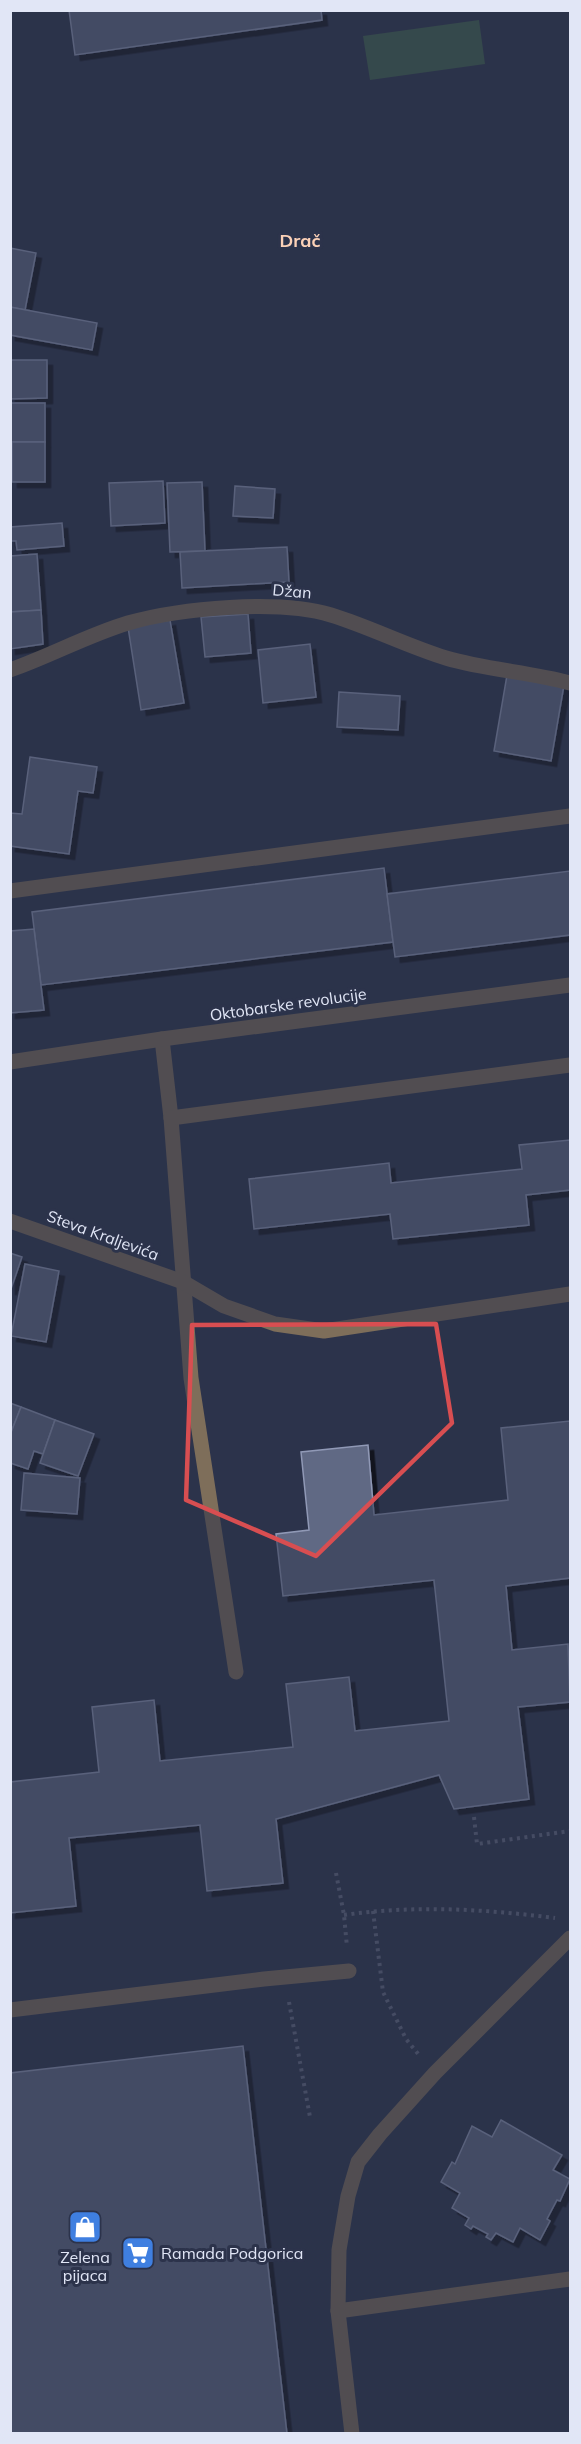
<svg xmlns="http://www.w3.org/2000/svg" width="581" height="2444" font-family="Mulish,sans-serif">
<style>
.green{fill:#41644e}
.building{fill:#616984;stroke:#9099b6;stroke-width:1.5;filter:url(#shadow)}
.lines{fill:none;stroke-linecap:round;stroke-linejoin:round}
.path{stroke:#646a80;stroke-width:4;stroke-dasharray:3 4.5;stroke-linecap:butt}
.minor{stroke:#7e6e5a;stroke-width:15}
.marked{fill:none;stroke:#d84e51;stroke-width:4.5;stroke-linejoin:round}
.labels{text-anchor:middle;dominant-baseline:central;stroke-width:6;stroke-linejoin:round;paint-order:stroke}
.street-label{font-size:16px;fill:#e1e6f6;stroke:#2c334b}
.poi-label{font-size:16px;fill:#e1e6f6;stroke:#2c334b;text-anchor:start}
.neighbourhood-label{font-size:18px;font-weight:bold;fill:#fcd1b7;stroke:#2c334b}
</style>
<defs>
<filter id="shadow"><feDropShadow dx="5.5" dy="5.5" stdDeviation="0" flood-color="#0009"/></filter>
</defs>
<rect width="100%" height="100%" fill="#2c334b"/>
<!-- green -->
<path class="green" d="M479,20L485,64L370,80L363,36Z"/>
<!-- building -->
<g class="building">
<path d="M69,10H321L322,20L75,55Z"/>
<path d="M10,248L36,253L25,310L10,307Z"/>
<path d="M10,307L97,323L92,350L10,335Z"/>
<path d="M10,360H47V398L10,399Z"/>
<rect x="10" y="403" width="35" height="39"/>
<rect x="12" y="442" width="33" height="40"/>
<path d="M163,481L165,523L111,526L109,483Z"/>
<path d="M202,482L205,551L170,552L167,483Z"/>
<path d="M235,486L275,489L273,518L233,516Z"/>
<path d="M62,523L64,546L17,550L16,541H10V527Z"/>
<path d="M287,547L289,582L182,588L180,552Z"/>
<path d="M37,554L41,610L10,612V556Z"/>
<path d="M41,610L43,644L10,649V612Z"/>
<path d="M248,614L251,653L205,657L201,617Z"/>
<path d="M170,620L184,703L141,710L128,627Z"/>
<path d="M310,644L316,697L263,703L258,650Z"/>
<path d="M507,675L564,685L551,761L494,751Z"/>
<path d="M339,692L400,696L398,730L337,727Z"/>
<path d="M30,757L97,767L93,793L78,791L69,854L10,846V813L22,814Z"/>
<path d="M384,868L393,942L41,985L32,912Z"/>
<path d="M570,871V935L395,957L387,894Z"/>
<path d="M34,929L44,1010L10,1013V931Z"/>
<path d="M570,1140V1190L526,1195L529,1225L393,1239L390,1214L254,1229L249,1179L389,1163L391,1183L522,1169L519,1145Z"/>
<path d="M10,1253L22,1257L11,1289H10Z"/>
<path d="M25,1264L59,1271L46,1342L11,1336Z"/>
<path d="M10,1403L21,1407L10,1435Z"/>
<path d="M21,1407L55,1420L43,1454L34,1451L28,1469L10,1463V1435Z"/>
<path d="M55,1420L94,1434L78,1476L40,1463Z"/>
<path d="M570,1421V1578L506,1586L512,1650L568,1644L570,1702L518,1707L529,1799L454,1809L439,1775L276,1819L283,1883L207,1891L200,1825L69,1838L76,1906L10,1913V1782L99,1772L92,1707L154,1700L160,1761L293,1747L286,1684L349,1677L355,1731L449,1721L434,1580L283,1596L276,1534L309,1530L301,1452L368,1445L374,1515L508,1500L501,1428Z"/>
<path d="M24,1473L80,1478L77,1514L21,1510Z"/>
<path d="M243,2046L287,2434H10V2073Z"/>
<path d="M501,2120L562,2155L553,2170L570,2179L560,2201L557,2200L547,2219L550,2221L540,2240L520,2228L513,2242L496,2233L491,2240L486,2237L488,2234L473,2226L471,2229L465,2225L469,2218L452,2208L460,2193L441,2182L452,2162L455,2164L472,2126L492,2137Z"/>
</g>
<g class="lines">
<!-- path -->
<g class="path">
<path d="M474,1817L477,1844L570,1831"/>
<path d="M336,1873L344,1915L347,1947"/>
<path d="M373,1911L383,1992L406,2039L419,2055"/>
<path d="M344,1915C414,1905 484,1909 555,1918"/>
<path d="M289,2002L310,2117"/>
</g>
<!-- minor -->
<g class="minor">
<path d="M10,670C50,656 88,635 128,623C181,608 279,599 331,615C370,627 407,646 446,658C487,670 529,672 570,683"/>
<path d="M10,891L570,816"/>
<path d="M162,1039L171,1118L191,1378L236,1672"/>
<path d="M10,1062L162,1039L570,985"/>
<path d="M171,1118L570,1065"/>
<path d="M10,1221L183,1282L224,1306L275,1324L324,1331L570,1294"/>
<path d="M10,2010L264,1979L349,1971"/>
<path d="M338,2311L570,2279"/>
<path d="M352,2434L338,2311L339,2250L348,2196L358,2162L380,2134L435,2073L570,1938"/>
</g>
</g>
<!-- marked area -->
<path d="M0 0H581V2444H0ZM436,1324L452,1423L316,1556L186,1500L192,1325Z" fill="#2c334b" fill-opacity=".55" fill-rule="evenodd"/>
<path class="marked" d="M436,1324L452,1423L316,1556L186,1500L192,1325Z"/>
<!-- icons -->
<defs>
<symbol id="shop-square" viewBox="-11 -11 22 22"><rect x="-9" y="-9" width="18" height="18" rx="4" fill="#3f7fe0" stroke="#2c334b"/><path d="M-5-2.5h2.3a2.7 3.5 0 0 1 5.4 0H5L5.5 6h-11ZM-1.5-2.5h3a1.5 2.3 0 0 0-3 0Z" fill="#fff"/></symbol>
<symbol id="supermarket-square" viewBox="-11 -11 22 22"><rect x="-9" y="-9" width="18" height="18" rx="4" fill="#3f7fe0" stroke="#2c334b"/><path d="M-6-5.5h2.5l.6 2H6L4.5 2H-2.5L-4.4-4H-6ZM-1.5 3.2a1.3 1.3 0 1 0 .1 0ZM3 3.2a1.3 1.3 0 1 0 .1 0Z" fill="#fff"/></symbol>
</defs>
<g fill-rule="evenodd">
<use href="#shop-square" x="66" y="2208" width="38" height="38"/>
<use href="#supermarket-square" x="119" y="2234" width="38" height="38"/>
</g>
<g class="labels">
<!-- street labels -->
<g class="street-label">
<text transform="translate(292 591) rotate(5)">Džan</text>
<text transform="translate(288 1004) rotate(-8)">Oktobarske revolucije</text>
<text transform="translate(103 1235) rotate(20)">Steva Kraljevića</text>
</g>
<!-- poi labels -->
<g class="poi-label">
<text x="161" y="2253">Ramada Podgorica</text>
<text x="85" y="2257" text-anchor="middle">Zelena<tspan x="85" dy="18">pijaca</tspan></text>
</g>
<!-- neighbourhood labels -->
<g class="neighbourhood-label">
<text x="300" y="240">Drač</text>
</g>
</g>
<!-- border -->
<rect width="581" height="2444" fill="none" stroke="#e1e6f6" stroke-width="24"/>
</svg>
